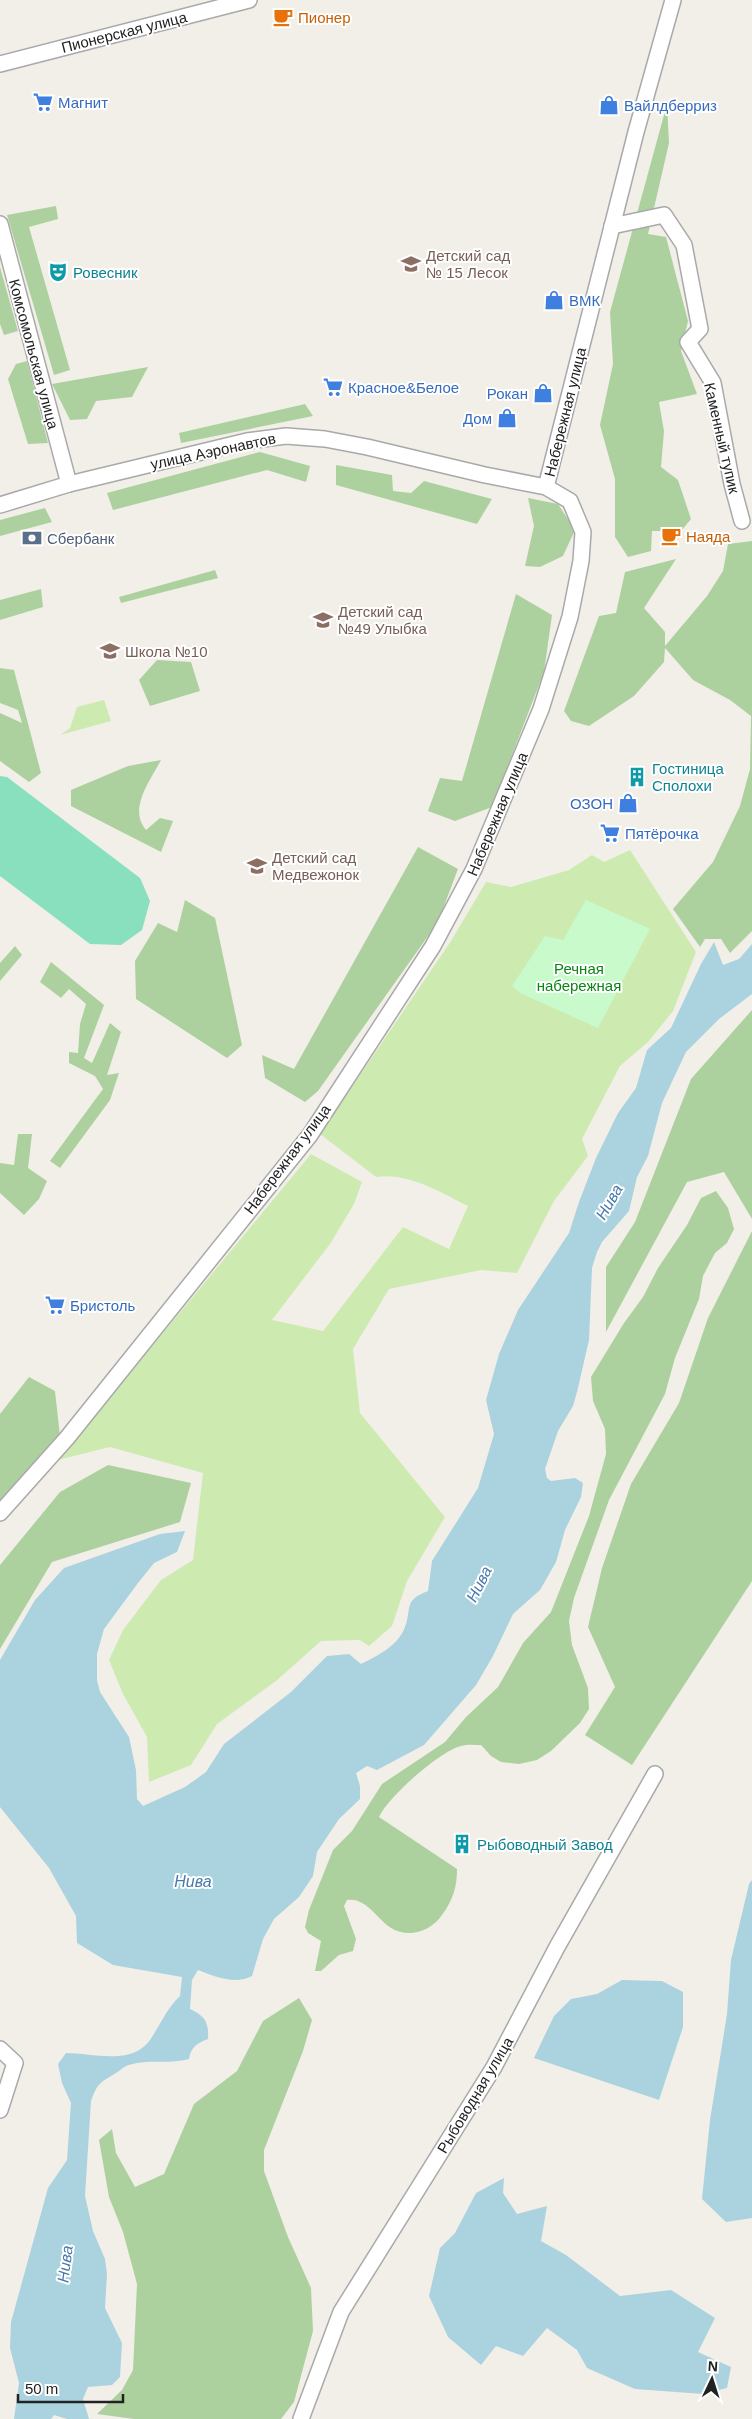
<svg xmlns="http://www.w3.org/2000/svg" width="752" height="2419" font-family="Helvetica,sans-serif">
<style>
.grass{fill:#cdebb0}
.forest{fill:#add19e}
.park{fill:#c8facc}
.pitch{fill:#88e0be}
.water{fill:#aad3df}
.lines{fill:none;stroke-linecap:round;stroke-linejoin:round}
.minor-casing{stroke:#a9a9a9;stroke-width:18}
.minor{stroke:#fff;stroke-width:15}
.labels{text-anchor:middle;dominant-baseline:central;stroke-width:4;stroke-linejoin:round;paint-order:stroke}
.food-label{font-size:15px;fill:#c56008;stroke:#fff;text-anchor:start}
.street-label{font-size:15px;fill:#222;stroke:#fff}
.shop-label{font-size:15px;fill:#366cbe;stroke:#fff;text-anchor:start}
.education-label{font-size:15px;fill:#785e54;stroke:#fff;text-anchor:start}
.culture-label{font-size:15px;fill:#0d838f;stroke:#fff;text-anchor:start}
.service-label{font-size:15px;fill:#4e5e75;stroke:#fff;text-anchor:start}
.park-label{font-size:15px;fill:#0c8416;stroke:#fff}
.water-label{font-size:16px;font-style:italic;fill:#4a7aab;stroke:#fff}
</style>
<rect width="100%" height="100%" fill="#f2efe9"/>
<!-- grass -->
<g class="grass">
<path d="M104,700L111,721L60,735L70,728L77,707Z"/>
<path d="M630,850L696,952L673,1011L648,1042L620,1066L582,1139L588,1156L554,1201L517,1273L481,1270L389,1289L353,1349L360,1413L445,1517L407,1581L392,1626L369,1646L360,1640L321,1641L276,1681L217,1724L191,1765L149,1782L147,1737L123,1694L109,1660L123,1630L161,1580L193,1560L203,1473L110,1447L58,1460L311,1154L362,1182L354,1204L330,1244L272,1320L323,1331L403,1227L449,1249L468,1206C440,1192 408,1172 376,1177L320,1134L451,941L486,882L511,887L569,870L592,855L604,862Z"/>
</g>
<!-- forest -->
<g class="forest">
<path d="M667,104L669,143L648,234L666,237L688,321L681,351L697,394L659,402L664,431L661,467L678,480L691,519L681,531H652L651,551L628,557L615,537V479L600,425L613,364L610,312Z"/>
<path d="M56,206L58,219L29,227L70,370L54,375L7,215Z"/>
<path d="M0,267L18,331L4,335L0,324Z"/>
<path d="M27,361L48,443L28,444L8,379L16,364Z"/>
<path d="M148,367L132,397L96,401L87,419L70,420L52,384Z"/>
<path d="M305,404L313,416L181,443L179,433Z"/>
<path d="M260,452L310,466L306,482L267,470L113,510L107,493Z"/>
<path d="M336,465L392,475L393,491L411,493L424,481L492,499L477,524L336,485Z"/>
<path d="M528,498L558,504L575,530L563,556L540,567L525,566L534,526Z"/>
<path d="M45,508L52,522L0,536V520Z"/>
<path d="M752,541V931L730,953L721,939H705L700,947L673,909L713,862L740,806L750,769L751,716L730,700L693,680L665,648L664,662L634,696L589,726L571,721L564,711L599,616L616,613L625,572L676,559L644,608L665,632V646L707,596L723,571L728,544Z"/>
<path d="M215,570L218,578L121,603L119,597Z"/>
<path d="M41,589L43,607L0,620V600Z"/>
<path d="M516,594L552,615L544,672L492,807L455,821L428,811L440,778L462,781Z"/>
<path d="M157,660L191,662L200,691L150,706L139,680Z"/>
<path d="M0,668L14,670L41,773L29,782L0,761V713L22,723L18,710L0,703Z"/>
<path d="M161,760C150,781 128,809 146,830L160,818L173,821L161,852L71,806V790L128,766Z"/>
<path d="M418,847L458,869L438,922L318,1091L305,1102L265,1078L262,1055L294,1069Z"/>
<path d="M185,900L215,918L242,1045L227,1058L136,999L135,961L158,923L177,932Z"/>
<path d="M15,946L22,955L0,981V963Z"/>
<path d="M51,962L104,1005L84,1058L92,1063L110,1023L121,1032L107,1075L119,1073L110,1100L60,1168L50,1161L103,1089L95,1076L69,1063V1052L78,1053L80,1024L86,1004L69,989L61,998L40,982Z"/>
<path d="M752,1010V1219L724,1172L687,1182L606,1332V1267L635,1222L691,1079Z"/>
<path d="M18,1134H32L28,1168L47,1181L39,1199L24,1215L0,1193V1163L14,1165Z"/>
<path d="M716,1191L728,1208L734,1229L727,1243L715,1253L703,1276L699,1299L675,1358L665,1394L609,1500L574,1598L569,1621L572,1645L588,1688L589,1709L580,1723L551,1751L537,1760L519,1764L501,1762L491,1756L481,1745C475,1745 467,1744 461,1746C440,1751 388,1797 379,1817L457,1869C457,1887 453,1900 442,1915C431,1931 409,1939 391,1928C377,1919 366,1897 347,1900L344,1906L356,1939L353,1951L339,1955L321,1971H315L321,1941L308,1933L305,1927L309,1910L333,1850L352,1831L382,1784L445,1742L466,1717L498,1687L523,1643L551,1612L589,1516L606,1454L605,1429L593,1401L591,1377L624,1323L643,1297L658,1268L687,1225L701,1198Z"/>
<path d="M752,1231V1581L632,1765L585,1735L615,1687L588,1627L602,1568L631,1484L679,1403L708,1318Z"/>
<path d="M29,1377L55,1391L60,1436L0,1502V1414Z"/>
<path d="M108,1465L191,1483L180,1522L52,1562L0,1649V1565L60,1492Z"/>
<path d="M299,1998L312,2020L303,2051L264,2150V2171L288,2237L311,2288L313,2331L294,2402L281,2419H134L97,2414L122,2390L133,2370L137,2284L123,2232L109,2197L99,2140L112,2129L116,2153L135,2187L164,2174L194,2104L237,2071L263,2021Z"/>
</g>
<!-- park -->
<path class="park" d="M586,900L650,929L598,1028L520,993L512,986L545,936L563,940Z"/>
<!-- pitch -->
<path class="pitch" d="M0,776L7,777L140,878L150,901L142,930L121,945L90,944L0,876Z"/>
<!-- water -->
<g class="water">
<path d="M714,942L723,965L739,959L752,944V994L719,1019L686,1052L662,1103L648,1156L637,1177L629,1211L602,1242L597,1252L592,1268L589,1340L577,1392L573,1406L558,1431L545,1469L547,1478L551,1481L575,1478L583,1483L581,1497L565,1530L556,1562L540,1590L513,1614L493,1656L476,1685L424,1745L377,1770L367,1766L356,1773L360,1786V1799L339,1819L317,1852L313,1876L299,1897L274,1919L263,1939L252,1976C236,1985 215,1977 198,1970L192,1980L190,2009C205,2016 209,2022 208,2039C197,2043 191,2047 189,2059C168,2065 146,2058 126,2066C122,2068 120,2071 116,2073C100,2083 98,2082 91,2101L85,2196L93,2231L105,2259L107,2274L105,2308L122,2343L120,2377L112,2385L88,2387L83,2399L89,2419H67L54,2415L51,2419H14L19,2383L10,2348L11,2322L48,2188L67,2160L71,2103L62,2083L58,2064L66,2053C94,2053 134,2067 152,2037C161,2023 168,2007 180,1996L182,1977L113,1965L77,1943L76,1916L49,1868L0,1807V1660L35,1600L64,1568L160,1534L185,1531L177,1552L154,1563L138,1583L104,1629L97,1654V1680L100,1692L129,1737L136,1770L137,1799L143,1806L185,1787L206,1772L224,1744L291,1692L327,1656L349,1654L361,1664C377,1656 398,1646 405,1627C412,1609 403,1600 428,1591L432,1561L478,1488L494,1434L486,1400L499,1354L518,1310L569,1233L579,1202L596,1158L618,1113L636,1088L647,1050L671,1028L701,964Z"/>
<path d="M752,1880V2218L726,2222L702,2199L710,2120L727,2014L731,1960L749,1884Z"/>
<path d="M622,1980L662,1981L683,1992V2027L659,2100L534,2058L554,2016L571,1999L597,1994Z"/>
<path d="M504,2178L503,2193L517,2214L547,2206L541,2241L566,2255L620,2296L671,2290L715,2318L698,2352L731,2367L727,2388L703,2394L635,2389L587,2368L577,2350L547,2328L523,2356L496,2346L481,2365L448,2337L429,2296L440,2248L455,2233L476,2193Z"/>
</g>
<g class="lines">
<defs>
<g id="minor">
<path d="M0,64L249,0"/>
<path d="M0,224L69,484"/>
<path d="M612,226L664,215L684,245L700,329L688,342L713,383L732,484L742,521"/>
<path d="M546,487L636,132L673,0"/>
<path d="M0,505L69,484L247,441L286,436L325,439L367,447L485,475L546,487L570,501L583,532L581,561L570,617L541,709L474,869L433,946L310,1135L67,1438L0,1513"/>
<path d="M0,2049L15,2063L0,2110"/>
<path d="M301,2419L341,2312L494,2067L557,1947L655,1774"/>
</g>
</defs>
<!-- minor casing -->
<use href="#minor" class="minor-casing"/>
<!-- minor -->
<use href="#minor" class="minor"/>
</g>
<!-- icons -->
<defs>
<symbol id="cafe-bare" viewBox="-9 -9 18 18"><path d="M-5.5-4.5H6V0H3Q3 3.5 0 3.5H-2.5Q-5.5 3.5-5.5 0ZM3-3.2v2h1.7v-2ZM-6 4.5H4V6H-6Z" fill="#e8710a" stroke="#fff" stroke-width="2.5" paint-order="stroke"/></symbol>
<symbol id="supermarket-bare" viewBox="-9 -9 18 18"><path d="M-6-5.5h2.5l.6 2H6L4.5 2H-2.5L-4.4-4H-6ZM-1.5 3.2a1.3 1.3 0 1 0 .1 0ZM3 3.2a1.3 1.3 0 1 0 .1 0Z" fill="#3f7fe0" stroke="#fff" stroke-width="2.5" paint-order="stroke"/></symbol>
<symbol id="shop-bare" viewBox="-9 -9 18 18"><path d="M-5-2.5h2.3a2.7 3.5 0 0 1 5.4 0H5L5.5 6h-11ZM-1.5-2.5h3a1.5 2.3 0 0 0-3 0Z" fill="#3f7fe0" stroke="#fff" stroke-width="2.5" paint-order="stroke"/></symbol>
<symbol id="school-bare" viewBox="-9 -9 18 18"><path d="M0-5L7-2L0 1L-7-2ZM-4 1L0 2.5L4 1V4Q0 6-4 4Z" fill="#8d6e63" stroke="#fff" stroke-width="2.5" paint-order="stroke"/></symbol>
<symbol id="theatre-bare" viewBox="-9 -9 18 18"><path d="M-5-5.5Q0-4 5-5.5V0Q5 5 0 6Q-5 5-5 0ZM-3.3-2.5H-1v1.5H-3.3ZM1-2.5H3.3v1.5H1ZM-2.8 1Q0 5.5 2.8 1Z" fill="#0f9aa8" stroke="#fff" stroke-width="2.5" paint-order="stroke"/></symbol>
<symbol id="bank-bare" viewBox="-9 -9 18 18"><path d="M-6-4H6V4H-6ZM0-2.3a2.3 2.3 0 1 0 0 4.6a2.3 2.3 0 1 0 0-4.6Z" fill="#5c6f8a" stroke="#fff" stroke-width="2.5" paint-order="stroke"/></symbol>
<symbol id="building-bare" viewBox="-9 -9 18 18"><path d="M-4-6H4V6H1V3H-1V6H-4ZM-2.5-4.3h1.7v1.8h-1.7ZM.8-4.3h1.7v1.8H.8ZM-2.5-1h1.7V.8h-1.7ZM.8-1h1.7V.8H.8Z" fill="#0f9aa8" stroke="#fff" stroke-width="2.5" paint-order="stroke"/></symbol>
</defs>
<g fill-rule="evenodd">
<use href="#cafe-bare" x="269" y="3" width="28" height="28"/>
<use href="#supermarket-bare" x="29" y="88" width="28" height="28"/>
<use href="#shop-bare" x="595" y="91" width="28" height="28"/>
<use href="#school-bare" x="397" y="250" width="28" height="28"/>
<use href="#theatre-bare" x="44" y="258" width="28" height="28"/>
<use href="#shop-bare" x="540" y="286" width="28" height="28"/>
<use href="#supermarket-bare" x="319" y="373" width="28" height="28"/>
<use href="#shop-bare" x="529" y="379" width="28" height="28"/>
<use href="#shop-bare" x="493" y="404" width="28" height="28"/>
<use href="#cafe-bare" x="657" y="522" width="28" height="28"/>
<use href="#bank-bare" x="18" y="524" width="28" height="28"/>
<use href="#school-bare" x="309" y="606" width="28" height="28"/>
<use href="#school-bare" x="96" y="637" width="28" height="28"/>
<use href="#building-bare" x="623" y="763" width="28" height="28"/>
<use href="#shop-bare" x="614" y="789" width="28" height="28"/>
<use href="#supermarket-bare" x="596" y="819" width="28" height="28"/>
<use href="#school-bare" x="243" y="852" width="28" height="28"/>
<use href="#supermarket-bare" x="41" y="1291" width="28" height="28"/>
<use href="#building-bare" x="448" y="1830" width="28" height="28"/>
</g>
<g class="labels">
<!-- food labels -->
<g class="food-label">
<text x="298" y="17">Пионер</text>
<text x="686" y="536">Наяда</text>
</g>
<!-- street labels -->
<g class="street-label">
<text transform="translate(124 32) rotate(-14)">Пионерская улица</text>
<text transform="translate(34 354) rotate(75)">Комсомольская улица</text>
<text transform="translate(565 412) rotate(-76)">Набережная улица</text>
<text transform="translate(722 438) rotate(77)">Каменный тупик</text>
<text transform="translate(213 451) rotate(-12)">улица Аэронавтов</text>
<text transform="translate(497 814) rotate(-67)">Набережная улица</text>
<text transform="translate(287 1159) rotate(-53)">Набережная улица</text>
<text transform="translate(475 2095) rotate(-59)">Рыбоводная улица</text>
</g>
<!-- shop labels -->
<g class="shop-label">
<text x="58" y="102">Магнит</text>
<text x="624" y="105">Вайлдберриз</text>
<text x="569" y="300">ВМК</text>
<text x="348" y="387">Красное&amp;Белое</text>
<text x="528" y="393" text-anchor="end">Рокан</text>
<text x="492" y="418" text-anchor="end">Дом</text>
<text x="613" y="803" text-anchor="end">ОЗОН</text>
<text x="625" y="833">Пятёрочка</text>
<text x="70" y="1305">Бристоль</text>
</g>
<!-- education labels -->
<g class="education-label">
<text x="426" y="255">Детский сад<tspan x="426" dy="17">№ 15 Лесок</tspan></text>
<text x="338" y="611">Детский сад<tspan x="338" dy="17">№49 Улыбка</tspan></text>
<text x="125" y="651">Школа №10</text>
<text x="272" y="857">Детский сад<tspan x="272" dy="17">Медвежонок</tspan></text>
</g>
<!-- culture labels -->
<g class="culture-label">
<text x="73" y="272">Ровесник</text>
<text x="652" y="768">Гостиница<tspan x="652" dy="17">Сполохи</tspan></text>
<text x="477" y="1844">Рыбоводный Завод</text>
</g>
<!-- service labels -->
<g class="service-label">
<text x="47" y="538">Сбербанк</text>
</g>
<!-- park labels -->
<g class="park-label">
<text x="579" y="968">Речная<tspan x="579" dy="17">набережная</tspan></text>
</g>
<!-- water labels -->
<g class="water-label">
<text transform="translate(609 1202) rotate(-60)">Нива</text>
<text transform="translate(479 1584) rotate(-63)">Нива</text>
<text x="193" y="1881">Нива</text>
<text transform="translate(65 2264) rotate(-83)">Нива</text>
</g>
</g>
<!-- north arrow -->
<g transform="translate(712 2379) rotate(4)" stroke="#ffffff" stroke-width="4" paint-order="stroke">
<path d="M0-4L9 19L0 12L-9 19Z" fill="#222222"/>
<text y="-8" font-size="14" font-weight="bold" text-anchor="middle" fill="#222222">N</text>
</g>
<!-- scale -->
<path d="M18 2394v8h105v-8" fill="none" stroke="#222222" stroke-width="2.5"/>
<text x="25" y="2394" font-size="15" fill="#222222" stroke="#ffffff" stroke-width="4" paint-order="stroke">50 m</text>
</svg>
